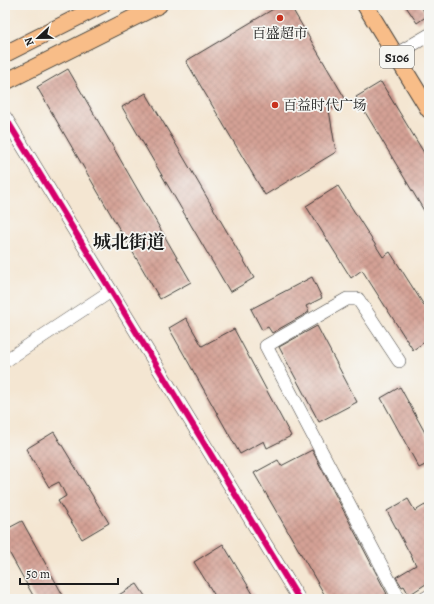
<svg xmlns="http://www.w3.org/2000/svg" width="434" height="604" font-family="Alegreya,'Noto Serif SC',serif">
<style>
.building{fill:url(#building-cross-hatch)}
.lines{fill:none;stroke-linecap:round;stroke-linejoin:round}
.minor-casing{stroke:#3c3a37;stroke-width:14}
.major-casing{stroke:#3c3a37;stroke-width:18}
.minor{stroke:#fff;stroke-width:13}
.major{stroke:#f8bd88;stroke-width:16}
.cycleway-casing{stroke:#f6f6f2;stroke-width:8}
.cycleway{stroke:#d6006c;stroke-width:6}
.poi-dot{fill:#c8321e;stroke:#f6f6f2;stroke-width:1.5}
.labels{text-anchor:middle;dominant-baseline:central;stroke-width:3.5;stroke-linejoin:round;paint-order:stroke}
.shield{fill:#f6f6f2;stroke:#5d5d5c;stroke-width:1}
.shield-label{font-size:13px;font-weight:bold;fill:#1c1c1c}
.poi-label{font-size:14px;fill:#1c1c1c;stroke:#f6f6f2}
.district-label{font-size:18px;font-weight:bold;fill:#1c1c1c;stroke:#f6f6f2}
</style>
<defs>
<pattern id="building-cross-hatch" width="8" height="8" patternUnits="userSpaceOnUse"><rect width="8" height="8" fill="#d4a195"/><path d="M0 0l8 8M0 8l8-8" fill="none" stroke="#b58a80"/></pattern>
</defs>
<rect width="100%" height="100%" fill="#f6f6f2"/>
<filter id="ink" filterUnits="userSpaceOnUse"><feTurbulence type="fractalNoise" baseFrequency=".025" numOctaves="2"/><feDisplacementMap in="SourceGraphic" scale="8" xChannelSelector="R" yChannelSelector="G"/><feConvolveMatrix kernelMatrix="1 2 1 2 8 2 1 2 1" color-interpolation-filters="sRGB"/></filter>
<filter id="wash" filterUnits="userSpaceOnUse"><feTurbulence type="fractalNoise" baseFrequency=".012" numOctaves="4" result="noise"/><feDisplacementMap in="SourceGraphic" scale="16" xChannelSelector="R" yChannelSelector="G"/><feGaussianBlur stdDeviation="0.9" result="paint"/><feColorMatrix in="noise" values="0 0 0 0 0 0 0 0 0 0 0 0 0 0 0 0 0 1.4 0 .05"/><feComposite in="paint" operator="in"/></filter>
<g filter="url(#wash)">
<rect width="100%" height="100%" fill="#f4e6d2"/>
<g id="blocks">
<!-- building -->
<g class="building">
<path d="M280,5H290L346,100L329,110L336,152L265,195L186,61Z"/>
<path d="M405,5H420L427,16L417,23Z"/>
<path d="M68,69L191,282L160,299L37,87Z"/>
<path d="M381,82L429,161V219L356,97Z"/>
<path d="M146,93L254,278L230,292L122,107Z"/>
<path d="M338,186L383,257L390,252L429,313V339L413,350L362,270L351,278L306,206Z"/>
<path d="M312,277L322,298L306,306L309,312L272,333L268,327L262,330L251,309Z"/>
<path d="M186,318L202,346L234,329L291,436L267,448L264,441L240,454L169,328Z"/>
<path d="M317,326L357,402L319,422L279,347Z"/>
<path d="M400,387L429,440V463L419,468L381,398Z"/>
<path d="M54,432L109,523L82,539L58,501L66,496L59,482L49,487L26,449Z"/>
<path d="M312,450L387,594L378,599H327L254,473L278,460L281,466Z"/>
<path d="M408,499L415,511L425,505L429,512V582L409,595L404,586L402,587L396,577L416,565L387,511Z"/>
<path d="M22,521L65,599H35L5,545V530Z"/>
<path d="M223,544L256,599H217L194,562Z"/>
<path d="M137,584L147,599H112Z"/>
</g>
</g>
</g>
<g filter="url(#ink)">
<use href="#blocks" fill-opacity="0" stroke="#3c3a37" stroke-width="1"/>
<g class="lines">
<defs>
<g id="minor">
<path d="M395,55L429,35"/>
<path d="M5,117L299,599"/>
<path d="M5,361L111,291"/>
<path d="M399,361L358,299H347L266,346L399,599"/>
<path d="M424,599L429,596"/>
</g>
<g id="major">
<path d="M365,5L429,110"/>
<path d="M5,54L102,5"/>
<path d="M5,82L159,5"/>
</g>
</defs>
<!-- minor casing -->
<use href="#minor" class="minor-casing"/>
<!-- major casing -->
<use href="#major" class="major-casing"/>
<!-- minor -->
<use href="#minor" class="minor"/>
<!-- major -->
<use href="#major" class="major"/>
<defs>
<path id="cycleway" d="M5,117L299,599"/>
</defs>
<!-- cycleway casing -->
<use href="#cycleway" class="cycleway-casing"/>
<!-- cycleway -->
<use href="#cycleway" class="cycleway"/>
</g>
</g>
<!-- markers -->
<g class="poi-dot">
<circle cx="280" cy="18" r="4"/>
<circle cx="275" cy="105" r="4"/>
</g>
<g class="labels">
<!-- shield labels -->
<rect class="shield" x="380" y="46" width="34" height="22" rx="3"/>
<g class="shield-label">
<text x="397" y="57">S106</text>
</g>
<!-- poi labels -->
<g class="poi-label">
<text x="280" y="33">百盛超市</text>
<text x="283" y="105" text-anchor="start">百益时代广场</text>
</g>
<!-- district labels -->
<g class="district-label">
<text x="129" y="242">城北街道</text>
</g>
</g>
<!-- margin -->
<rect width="434" height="604" fill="none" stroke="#f6f6f2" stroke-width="20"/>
<!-- north arrow -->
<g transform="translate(38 38) rotate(248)" stroke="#f6f6f2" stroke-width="3" paint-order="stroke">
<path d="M0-3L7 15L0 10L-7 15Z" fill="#1c1c1c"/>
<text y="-6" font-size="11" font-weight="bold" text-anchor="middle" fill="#1c1c1c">N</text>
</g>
<!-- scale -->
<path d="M20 578v6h98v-6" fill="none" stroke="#1c1c1c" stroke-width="2"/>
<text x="26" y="578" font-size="12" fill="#1c1c1c" stroke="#f6f6f2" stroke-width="3" paint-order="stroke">50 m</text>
</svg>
